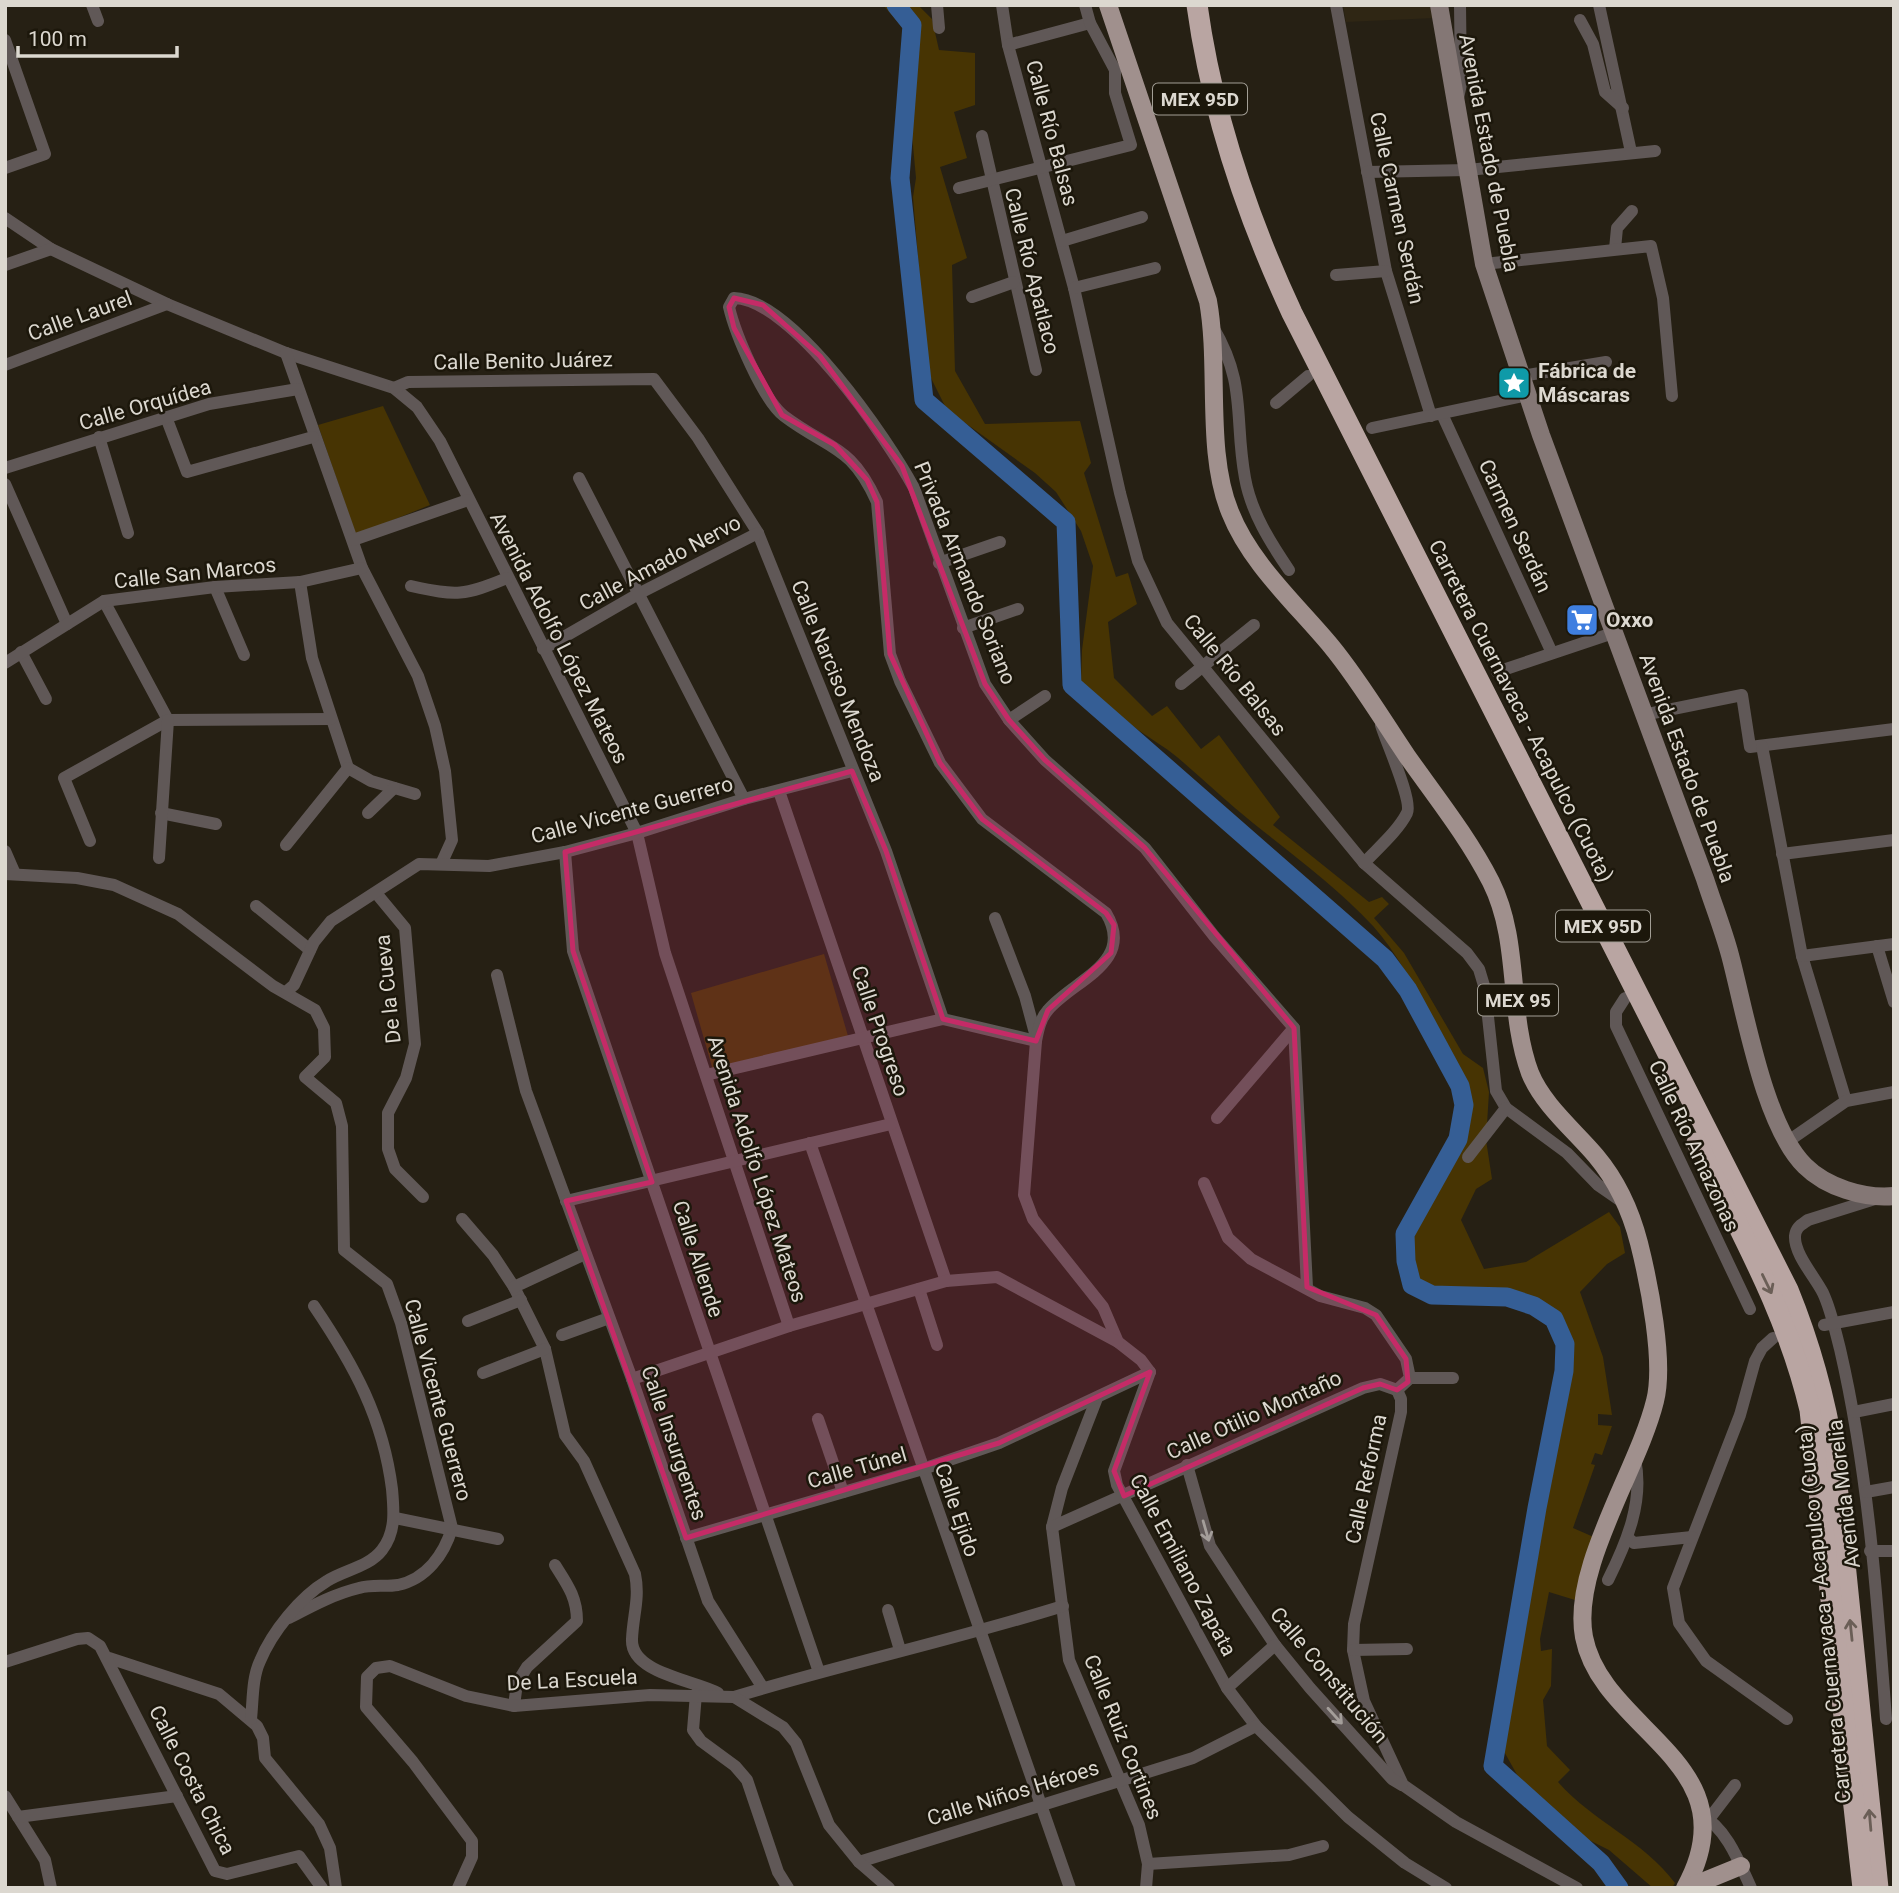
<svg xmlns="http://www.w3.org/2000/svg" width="1899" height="1893" font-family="Roboto,sans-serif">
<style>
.built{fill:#2f2614}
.green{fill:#473403}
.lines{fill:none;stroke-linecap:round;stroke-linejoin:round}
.river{stroke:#355e95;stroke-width:19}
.street{stroke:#605857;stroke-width:12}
.secondary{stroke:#847775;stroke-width:18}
.primary{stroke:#a0908d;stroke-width:18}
.highway{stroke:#b9a5a2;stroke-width:21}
.oneway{stroke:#6a5e56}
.oneway2{stroke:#a49e9a}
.marked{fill:#c52b67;fill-opacity:0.2;stroke:#c52b67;stroke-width:5;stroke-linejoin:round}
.labels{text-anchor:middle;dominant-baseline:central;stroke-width:5;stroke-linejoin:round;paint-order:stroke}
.shield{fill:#1c170b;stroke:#a29e95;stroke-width:2}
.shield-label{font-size:19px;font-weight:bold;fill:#dcd8d0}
.street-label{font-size:21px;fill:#dcd8d0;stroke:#1c170b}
.poi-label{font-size:21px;font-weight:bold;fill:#dcd8d0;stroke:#1c170b;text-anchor:start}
</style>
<rect width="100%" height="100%" fill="#262014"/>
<!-- built -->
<path class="built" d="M1343,5H1432L1435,18L1346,22Z"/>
<!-- green -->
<g class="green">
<path d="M883,5H918L932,19L939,50L975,53V105L954,112L967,158L940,167L967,258L952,265L955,371L985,424L1080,421L1091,463L1084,473L1116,577L1128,573L1137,604L1108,622L1114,678L1152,716L1167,706L1201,749L1219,735L1280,817L1273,825L1369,902L1382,897L1389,904L1374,918L1404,953L1463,1054L1483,1068L1489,1092L1486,1140L1492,1179L1476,1189L1461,1220L1484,1269L1526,1262L1609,1212L1620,1227L1625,1253L1607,1264L1580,1292L1603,1357L1612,1415L1598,1414V1425L1612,1426L1602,1455L1595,1453L1591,1464L1595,1465L1573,1528L1596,1538L1575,1600L1549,1592L1540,1639L1541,1651L1552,1649L1551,1686L1543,1700L1547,1746L1570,1770L1558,1782C1593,1822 1643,1840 1675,1883L1672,1888H1653L1609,1850L1563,1827L1525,1789L1501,1746L1499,1702L1541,1525L1568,1381C1562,1233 1422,1339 1398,1266C1385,1225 1468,1165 1464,1120C1461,1095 1451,1073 1442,1050C1424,1006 1405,962 1373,926C1338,888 1293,855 1253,823C1227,802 1203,779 1177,757C1165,747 1151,739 1138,730C1118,715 1100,699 1081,683L1082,650L1093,566L1081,531L1056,492L1035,473L947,410L930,376L926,353L913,197L916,178L902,27Z"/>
<path d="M383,406L430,505L356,535L318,425Z"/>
<path d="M824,954L848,1036L714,1074L691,993Z"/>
</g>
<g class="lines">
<!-- river -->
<path class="river" d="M896,5L912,25L900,178L924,400L1066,522L1072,685L1385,959L1408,990L1460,1086L1464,1105L1458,1139L1405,1234L1406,1261L1412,1285L1432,1295L1507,1297L1534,1306L1554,1319L1565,1344L1564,1371L1537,1508L1493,1766L1601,1863L1619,1888"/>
<!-- street -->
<g class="street">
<path d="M92,5L98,21"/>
<path d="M937,5L939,28"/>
<path d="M1002,5L1008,45L1074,288L1120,493L1138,561L1167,623L1364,863L1467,953L1479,969L1485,989L1496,1091L1506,1108L1567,1153L1598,1185L1624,1203"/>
<path d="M1336,5L1386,271L1431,416"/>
<path d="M1599,5L1631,152"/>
<path d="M1580,20L1593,44L1605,92L1623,108"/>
<path d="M5,40L45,154L5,168"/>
<path d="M1008,45L1090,23"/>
<path d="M1458,98L1461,84L1460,5"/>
<path d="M982,136L1036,370"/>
<path d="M1367,172L1468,170L1655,151"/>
<path d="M959,188L1131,145L1115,93V70L1090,23L1085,5"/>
<path d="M5,218L51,249L167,304L286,353L394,388L417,407L440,441L637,833L665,953L789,1326"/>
<path d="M1062,241L1142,217"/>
<path d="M1615,249L1617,228L1632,211"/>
<path d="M1484,264L1651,246L1663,298L1672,396"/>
<path d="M5,265L51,249"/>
<path d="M1336,275L1386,271"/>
<path d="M1074,288L1155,268"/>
<path d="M972,297L1014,282"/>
<path d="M1213,327C1247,384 1234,419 1245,478C1251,512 1270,542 1289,570"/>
<path d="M286,353L362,568L418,676L435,726L445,771L452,840L442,862"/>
<path d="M5,365L167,304"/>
<path d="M1522,376L1606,362"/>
<path d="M394,388L408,382L654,379L698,438L758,533L886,851L943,1019"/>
<path d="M1276,403L1308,376"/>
<path d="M1442,414L1552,653"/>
<path d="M166,417L187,472L313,437"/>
<path d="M1372,428L1528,395"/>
<path d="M99,437L128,533"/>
<path d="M5,468L209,404L298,389"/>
<path d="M579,478L744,799"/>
<path d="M5,484L67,624"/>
<path d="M353,540L468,500"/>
<path d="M939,563L1000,542"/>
<path d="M300,582L312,658L348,768"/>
<path d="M411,586C457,596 464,596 507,578"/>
<path d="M215,587L244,655"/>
<path d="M104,601L168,720"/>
<path d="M963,628L1018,609"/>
<path d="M543,649L640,593L758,533"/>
<path d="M21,652L46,699"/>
<path d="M5,663L104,601L215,587L300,582L362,568"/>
<path d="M1497,672L1613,633"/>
<path d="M1181,684L1254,625"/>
<path d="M1643,715L1742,695L1750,747L1894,729"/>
<path d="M1009,720L1045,696"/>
<path d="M1762,746L1802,956L1846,1101"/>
<path d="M348,768L371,781L415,794"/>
<path d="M779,791L946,1281"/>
<path d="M161,813L216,824"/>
<path d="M368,813L394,788"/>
<path d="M90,841L64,778L168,720L331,719"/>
<path d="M286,845L348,768"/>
<path d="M5,851L15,874"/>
<path d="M565,852L573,951L819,1672"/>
<path d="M1782,854L1894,840"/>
<path d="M159,858L168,720"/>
<path d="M1364,863C1378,848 1398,831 1407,813C1413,801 1386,742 1381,725"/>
<path d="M5,874L77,878L114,885L178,914L273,986L315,1010L324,1028L325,1057L305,1077L336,1103L342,1126L344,1250L387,1284L401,1323L452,1528C444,1555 426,1579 398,1585C385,1587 372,1584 359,1588C334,1594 312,1606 289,1618"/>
<path d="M376,893L405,928L415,1044L406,1078L388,1113V1149L395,1169L423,1197"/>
<path d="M256,906L310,950"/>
<path d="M995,918L1025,996L1036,1037"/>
<path d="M1877,946L1894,1002"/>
<path d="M1802,956L1894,944"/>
<path d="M497,975L526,1091L632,1379L708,1601L763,1688"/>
<path d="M287,991L294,985L314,942L331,921L419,864L489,866L565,852L637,833L744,799L852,771"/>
<path d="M1625,998L1616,1012V1026L1750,1309"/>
<path d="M706,1075L943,1019L1036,1041"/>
<path d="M1217,1118L1294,1028"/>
<path d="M1787,1142L1846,1101L1894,1092"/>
<path d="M810,1143L1070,1888"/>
<path d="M1468,1157L1506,1108"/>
<path d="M1204,1183L1228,1238L1251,1259L1320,1296L1365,1308L1376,1315L1406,1359L1410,1378L1397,1390"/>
<path d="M1878,1198L1808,1220C1801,1225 1796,1227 1795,1236C1794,1254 1815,1277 1823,1293C1831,1310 1835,1330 1840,1349C1868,1470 1877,1595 1886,1719"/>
<path d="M566,1201L891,1124"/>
<path d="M462,1219L493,1255L514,1287L545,1349L565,1435L584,1461L635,1574C640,1598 633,1615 632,1639C630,1673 694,1680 718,1693"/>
<path d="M514,1287L585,1254"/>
<path d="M1307,1287L1294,1028L1214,936L1145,848L1045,760L1009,720L985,684L914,488C888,439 792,299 734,298L729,307C735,333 763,400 784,416C829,450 851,444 877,502L890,654L900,681L940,763L982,819L1106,913C1136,963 1073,980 1048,1010C1040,1019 1038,1031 1036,1041L1024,1195L1033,1219L1103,1307L1118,1342L1141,1360L1150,1372L1114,1471L1117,1485L1227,1688L1256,1726L1348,1817L1405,1863L1446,1888"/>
<path d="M919,1289L937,1345"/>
<path d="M468,1321L521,1300"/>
<path d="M1824,1325L1894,1312"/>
<path d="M562,1335L609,1318"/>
<path d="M1773,1338L1762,1348L1755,1361L1740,1415L1673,1588L1679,1623L1706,1661L1787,1719"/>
<path d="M483,1373L545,1349"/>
<path d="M1410,1378H1453"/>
<path d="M632,1379L789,1326L946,1281L997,1277L1118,1342"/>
<path d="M1397,1390L1401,1399V1412L1354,1624L1353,1650L1364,1701L1403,1785L1456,1822L1577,1888"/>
<path d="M1097,1398L1062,1488L1052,1527L1069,1660L1139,1825L1148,1864L1146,1888"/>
<path d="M1854,1412L1894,1404"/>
<path d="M818,1419L843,1492"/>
<path d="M1187,1465L1210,1546L1247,1603L1275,1645L1310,1688L1392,1779L1402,1785"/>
<path d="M1866,1492L1894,1487"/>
<path d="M395,1518L498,1539"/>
<path d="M1052,1527L1363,1388L1380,1384L1397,1390"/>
<path d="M686,1538L923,1469L999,1443L1150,1372"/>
<path d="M1629,1539L1634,1543L1692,1537"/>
<path d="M1870,1551H1894"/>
<path d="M1608,1580C1627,1542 1644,1501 1635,1459"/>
<path d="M888,1610L900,1650"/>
<path d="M1353,1650L1407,1649"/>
<path d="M109,1658L219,1694L257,1726L263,1738L265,1758L319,1824L330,1848L336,1888"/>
<path d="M5,1662L77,1639L88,1638L100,1646L215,1871L227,1874L299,1856L322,1888"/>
<path d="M1227,1688L1275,1645"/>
<path d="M696,1694L693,1730L701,1741L735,1766L747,1780L778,1872L788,1888"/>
<path d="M734,1697C843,1664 954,1640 1063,1606"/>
<path d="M514,1706L517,1683L527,1667L577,1621C577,1597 567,1584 555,1565"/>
<path d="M251,1719C253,1701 252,1678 260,1661C272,1632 300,1597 327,1581C344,1570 369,1567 382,1550C396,1532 394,1511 392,1489C383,1418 354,1365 314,1306"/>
<path d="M5,1796L45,1860L51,1888"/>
<path d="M1702,1816C1726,1827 1740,1864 1751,1888"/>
<path d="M18,1817L177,1796"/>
<path d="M1709,1819L1735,1785"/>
<path d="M859,1862L1193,1758L1256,1726"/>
<path d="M1148,1864L1289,1855L1323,1846"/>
<path d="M458,1888L472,1857V1841L413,1762L366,1707L367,1677L376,1668L390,1666L466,1696L514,1706L650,1695L734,1697L783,1727L796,1743L829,1825L859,1862L889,1888"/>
</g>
<!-- secondary -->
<path class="secondary" d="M1439,5L1484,264L1541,435L1705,879C1713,904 1723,929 1730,955C1745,1011 1764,1126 1805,1166C1826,1187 1864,1199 1894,1196"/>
<!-- primary -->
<g class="primary">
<path d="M1108,5L1208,301C1220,367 1205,451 1230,512C1250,563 1296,604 1331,646C1359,680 1382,719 1407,756C1436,797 1468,837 1491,882C1521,942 1507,1011 1530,1073C1543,1105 1574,1130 1596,1156C1617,1181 1631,1212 1639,1243C1649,1283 1665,1362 1655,1401C1638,1470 1571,1568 1584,1637C1602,1732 1754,1763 1685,1888"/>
<path d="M1687,1888L1741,1866"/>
</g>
<!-- highway -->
<g class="highway">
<path d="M1197,5C1212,114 1246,214 1292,313L1788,1290C1810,1344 1825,1398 1834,1455L1878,1888"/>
<path d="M1697,1143C1740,1231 1788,1315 1810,1410L1863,1888"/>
</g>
</g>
<!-- one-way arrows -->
<defs><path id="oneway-shaft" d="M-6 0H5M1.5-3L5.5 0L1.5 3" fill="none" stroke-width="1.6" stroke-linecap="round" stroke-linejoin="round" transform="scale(1.75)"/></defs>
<g class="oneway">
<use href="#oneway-shaft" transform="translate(1767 1284) rotate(64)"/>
<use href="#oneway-shaft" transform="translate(1851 1630) rotate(-96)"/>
<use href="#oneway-shaft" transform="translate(1870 1820) rotate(-95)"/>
</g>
<g class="oneway2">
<use href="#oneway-shaft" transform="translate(1206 1531) rotate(74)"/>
<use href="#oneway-shaft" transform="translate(1335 1716) rotate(48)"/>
</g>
<!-- marked area -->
<path class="marked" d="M734,298L763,305L820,356L902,466L985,684L1009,720L1045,760L1145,848L1294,1028L1307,1287L1376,1315L1406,1359L1408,1382L1397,1390L1380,1384L1363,1388L1124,1496L1114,1471L1150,1372L999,1443L686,1538L566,1201L652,1182L573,951L565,852L852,771L886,851L943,1019L1036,1041L1048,1010L1111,953L1114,925L1106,913L982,819L940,763L890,654L877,502L867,480L835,445L782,415L734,328L729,307Z"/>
<!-- icons -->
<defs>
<symbol id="sight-square" viewBox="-11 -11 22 22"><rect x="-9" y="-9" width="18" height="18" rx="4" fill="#0f9aa8" stroke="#1c170b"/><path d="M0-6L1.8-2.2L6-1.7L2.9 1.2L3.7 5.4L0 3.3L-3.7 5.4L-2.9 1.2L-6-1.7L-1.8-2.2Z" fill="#fff"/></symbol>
<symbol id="supermarket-square" viewBox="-11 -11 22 22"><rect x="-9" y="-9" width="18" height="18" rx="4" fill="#3f7fe0" stroke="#1c170b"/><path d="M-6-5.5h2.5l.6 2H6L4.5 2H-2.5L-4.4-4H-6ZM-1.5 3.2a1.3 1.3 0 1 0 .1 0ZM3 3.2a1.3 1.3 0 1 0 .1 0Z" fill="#fff"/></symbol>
</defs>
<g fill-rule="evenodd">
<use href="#sight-square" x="1495" y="364" width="38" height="38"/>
<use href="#supermarket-square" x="1563" y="601" width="38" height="38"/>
</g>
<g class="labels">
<!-- shield labels -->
<g class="shield">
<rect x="1153" y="83.5" width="94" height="31" rx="5"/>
<rect x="1556" y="910.5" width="94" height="31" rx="5"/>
<rect x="1478" y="984.5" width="80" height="31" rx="5"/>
</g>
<g class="shield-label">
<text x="1200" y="99">MEX 95D</text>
<text x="1603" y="926">MEX 95D</text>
<text x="1518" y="1000">MEX 95</text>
</g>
<!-- street labels -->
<g class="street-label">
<text transform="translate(1052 133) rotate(75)">Calle Río Balsas</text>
<text transform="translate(1489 153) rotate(79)">Avenida Estado de Puebla</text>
<text transform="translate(1397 208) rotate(78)">Calle Carmen Serdán</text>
<text transform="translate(1032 271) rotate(76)">Calle Río Apatlaco</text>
<text transform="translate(80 316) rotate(-20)">Calle Laurel</text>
<text transform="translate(523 361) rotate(-1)">Calle Benito Juárez</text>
<text transform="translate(145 405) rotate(-16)">Calle Orquídea</text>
<text transform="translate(1515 526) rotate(65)">Carmen Serdán</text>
<text transform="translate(660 563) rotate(-28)">Calle Amado Nervo</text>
<text transform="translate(195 573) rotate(-6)">Calle San Marcos</text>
<text transform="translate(965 573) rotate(68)">Privada Armando Soriano</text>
<text transform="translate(559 638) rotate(63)">Avenida Adolfo López Mateos</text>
<text transform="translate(1235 675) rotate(51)">Calle Río Balsas</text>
<text transform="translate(838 681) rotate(68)">Calle Narciso Mendoza</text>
<text transform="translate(1521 711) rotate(63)">Carretera Cuernavaca - Acapulco (Cuota)</text>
<text transform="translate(1687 768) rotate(70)">Avenida Estado de Puebla</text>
<text transform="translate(632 810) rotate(-15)">Calle Vicente Guerrero</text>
<text transform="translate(388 989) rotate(-96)">De la Cueva</text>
<text transform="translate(880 1031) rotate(71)">Calle Progreso</text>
<text transform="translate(1694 1146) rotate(65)">Calle Río Amazonas</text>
<text transform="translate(757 1169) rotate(72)">Avenida Adolfo López Mateos</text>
<text transform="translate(698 1259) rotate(72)">Calle Allende</text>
<text transform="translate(438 1400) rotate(75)">Calle Vicente Guerrero</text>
<text transform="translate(1254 1415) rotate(-24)">Calle Otilio Montaño</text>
<text transform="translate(674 1443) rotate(71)">Calle Insurgentes</text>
<text transform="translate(857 1468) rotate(-16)">Calle Túnel</text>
<text transform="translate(1366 1479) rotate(-78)">Calle Reforma</text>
<text transform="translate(1844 1494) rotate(-97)">Avenida Morelia</text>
<text transform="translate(957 1510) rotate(71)">Calle Ejido</text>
<text transform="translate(1183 1565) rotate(62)">Calle Emiliano Zapata</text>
<text transform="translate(1824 1614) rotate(-96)">Carretera Cuernavaca - Acapulco (Cuota)</text>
<text transform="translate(1329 1675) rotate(50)">Calle Constitución</text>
<text transform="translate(572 1680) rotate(-3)">De La Escuela</text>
<text transform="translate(1123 1737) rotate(68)">Calle Ruiz Cortines</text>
<text transform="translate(192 1780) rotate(63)">Calle Costa Chica</text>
<text transform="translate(1013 1793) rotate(-17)">Calle Niños Héroes</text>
</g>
<!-- poi labels -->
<g class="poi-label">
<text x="1538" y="371">Fábrica de<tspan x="1538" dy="24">Máscaras</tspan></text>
<text x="1606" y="620">Oxxo</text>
</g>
</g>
<!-- border -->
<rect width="1899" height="1893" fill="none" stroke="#dcd8d0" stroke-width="14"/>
<!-- scale -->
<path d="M18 46v10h159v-10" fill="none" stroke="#dcd8d0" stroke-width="3.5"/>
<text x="28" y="46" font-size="21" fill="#dcd8d0" stroke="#1c170b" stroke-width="5" paint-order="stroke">100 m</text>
</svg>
